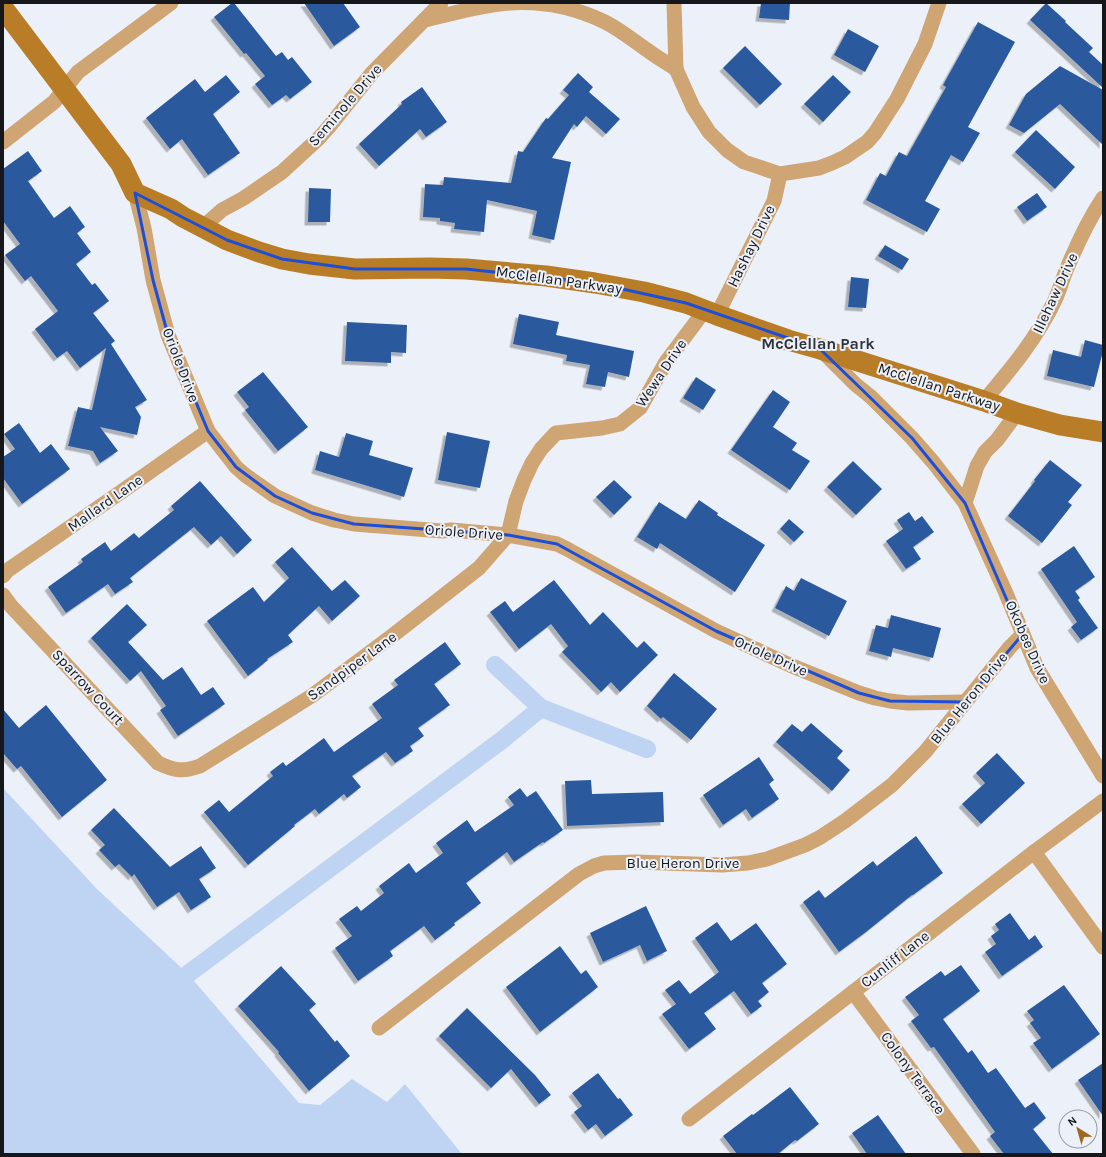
<svg xmlns="http://www.w3.org/2000/svg" width="1106" height="1157" font-family="Karla,sans-serif">
<style>
.water{fill:#bfd4f2}
.lines{fill:none;stroke-linecap:round;stroke-linejoin:round}
.canal{stroke:#bfd4f2;stroke-width:18}
.building{fill:#2c5a9d;filter:url(#shadow)}
.street{stroke:#cea573;stroke-width:15}
.secondary{stroke:#ba7d27;stroke-width:21}
.marked{fill:none;stroke:#1d4ed8;stroke-width:3;stroke-linejoin:round}
.labels{text-anchor:middle;dominant-baseline:central;stroke-width:4;stroke-linejoin:round;paint-order:stroke}
.street-label{font-size:15px;fill:#16171a;stroke:#ecf1f9}
.neighbourhood-label{font-size:16px;font-weight:bold;fill:#303339;stroke:#ecf1f9}
</style>
<defs>
<filter id="shadow"><feDropShadow dx="-3.5" dy="3.5" stdDeviation="0" flood-color="#0004"/></filter>
</defs>
<rect width="100%" height="100%" fill="#ecf1f9"/>
<!-- water -->
<path class="water" d="M3,788L97,889L188,974L299,1103L320,1105L352,1079L387,1102L405,1084L462,1154H3Z"/>
<g class="lines">
<!-- canal -->
<g class="canal">
<path d="M495,665L541,708L647,749"/>
<path d="M188,974L502,740L541,708"/>
</g>
</g>
<!-- building -->
<g class="building">
<path d="M232,3H234L276,56L282,52L288,60L292,57L312,82L290,99L286,95L272,105L255,84L265,76L246,53L244,54L214,17Z"/>
<path d="M304,3H343L360,27L334,46Z"/>
<path d="M761,3H790L789,20L759,18Z"/>
<path d="M1046,3L1066,21L1065,22L1093,48L1089,52L1103,65V88L1030,20Z"/>
<path d="M978,22L1015,42L968,127L980,133L963,162L951,155L925,201L940,209L927,232L866,200L880,173L886,176L899,152L907,156L946,87L943,85Z"/>
<path d="M848,29L879,46L865,72L834,55Z"/>
<path d="M745,46L782,84L760,105L723,68Z"/>
<path d="M1060,66L1103,90V145L1060,104L1024,133L1009,125L1026,94Z"/>
<path d="M578,73L593,87L589,92L620,119L606,134L586,116L577,127L574,124L552,158L571,162L554,240L532,235L537,211L487,200L484,232L454,229L455,223L440,221V218L423,217L425,184L443,185L444,177L511,183L518,151L523,152L546,118L548,119L569,95L563,90Z"/>
<path d="M226,75L240,92L213,114L240,153L208,175L182,139L170,149L146,118L195,79L205,92Z"/>
<path d="M833,75L851,92L823,122L804,104Z"/>
<path d="M422,87L447,122L426,137L420,129L379,166L359,144L402,104L401,102Z"/>
<path d="M1036,130L1075,167L1055,189L1015,152Z"/>
<path d="M28,151L42,171L28,181L54,218L70,206L85,227L77,233L91,252L76,264L92,285L95,283L109,301L93,313L115,341L111,344L147,400L135,407L141,417L137,435L100,427L118,451L100,463L93,451L68,446L78,407L92,410L106,348L80,368L67,351L57,358L35,329L58,311L31,276L25,281L5,255L20,244L3,221V169Z"/>
<path d="M309,188L331,189L330,222H308Z"/>
<path d="M1037,193L1047,207L1027,221L1017,207Z"/>
<path d="M885,245L909,259L902,270L878,256Z"/>
<path d="M851,277L869,279L866,308L848,307Z"/>
<path d="M519,314L559,322L556,335L634,351L629,377L608,372L605,387L586,384L590,365L566,361L567,355L513,344Z"/>
<path d="M347,322L407,325L406,353L391,352V363L345,361Z"/>
<path d="M1085,340L1103,345V351L1094,387L1047,376L1053,350L1081,357Z"/>
<path d="M263,372L308,427L278,451L245,410L249,407L237,392Z"/>
<path d="M696,377L716,390L703,410L683,398Z"/>
<path d="M773,390L790,402L773,427L797,443L792,450L810,461L790,490L731,450Z"/>
<path d="M19,423L40,453L51,444L70,469L22,504L3,478V457L15,449L4,434Z"/>
<path d="M447,432L490,441L480,488L438,480Z"/>
<path d="M346,433L373,441L369,455L413,468L404,497L315,470L320,451L339,457Z"/>
<path d="M1050,460L1082,485L1068,502L1072,505L1042,543L1008,516L1035,481L1034,480Z"/>
<path d="M853,461L882,489L856,515L827,487Z"/>
<path d="M614,480L632,497L614,515L596,497Z"/>
<path d="M200,481L252,540L237,554L221,536L211,545L194,527L130,578L133,582L115,594L108,584L66,613L48,587L83,562L81,559L105,542L111,551L134,533L139,538L174,510L171,506Z"/>
<path d="M699,500L718,513L717,515L765,545L735,592L660,543L657,549L637,537L659,502L686,519Z"/>
<path d="M909,512L915,521L922,516L934,532L913,547L921,559L906,569L886,541L903,529L897,520Z"/>
<path d="M789,519L804,532L794,542L780,529Z"/>
<path d="M1074,546L1095,577L1075,591L1080,598L1078,600L1098,628L1081,640L1071,627L1077,622L1041,569Z"/>
<path d="M292,547L332,591L345,580L360,596L332,621L319,606L288,635L293,642L267,659L268,660L248,676L207,621L253,587L264,602L289,578L275,562Z"/>
<path d="M801,578L847,601L829,636L775,608L786,586L794,591Z"/>
<path d="M554,580L590,625L603,612L637,648L644,641L658,655L620,692L611,682L601,692L562,652L568,646L551,624L519,649L490,612L505,601L513,612Z"/>
<path d="M127,604L147,625L128,642L163,680L182,667L201,695L213,687L225,704L178,736L160,710L166,706L141,671L130,681L91,638Z"/>
<path d="M891,615L941,628L933,658L893,648L891,657L869,651L876,625L888,628Z"/>
<path d="M445,642L461,664L434,684L450,705L418,728L424,736L410,746L413,751L395,763L386,752L352,776L361,787L347,798L344,794L319,814L315,809L294,825L295,826L248,865L204,812L219,800L229,812L273,776L270,772L283,762L286,766L324,738L334,752L382,718L372,704L398,685L394,680Z"/>
<path d="M674,673L717,709L691,740L663,717L661,719L647,706Z"/>
<path d="M46,705L107,780L62,817L21,766L17,769L3,753V709L19,728Z"/>
<path d="M811,723L843,751L837,758L850,770L832,791L776,742L792,724L802,732Z"/>
<path d="M997,753L1025,783L981,824L962,804L985,783L976,773Z"/>
<path d="M759,757L774,780L769,784L779,799L752,818L746,809L723,825L703,795Z"/>
<path d="M591,780L592,794L663,792L664,822L567,826L565,781Z"/>
<path d="M520,788L527,797L536,791L563,830L544,843L543,842L514,862L507,852L466,883L481,903L454,923L455,925L435,940L424,926L390,951L393,956L358,981L335,948L352,936L339,919L357,906L361,911L384,893L379,886L409,863L416,873L443,853L436,843L467,820L475,832L514,805L508,797Z"/>
<path d="M114,808L170,867L201,846L216,868L199,879L211,897L191,910L179,892L157,907L134,874L132,877L119,864L115,867L99,850L105,845L91,830Z"/>
<path d="M916,836L943,873L913,895H912L866,932L839,952L803,902L819,890L825,898L873,861L877,866Z"/>
<path d="M646,906L667,951L647,961L640,945L603,962L590,933Z"/>
<path d="M1010,913L1029,940L1035,935L1043,947L1002,976L985,952L996,944L991,936L999,930L995,924Z"/>
<path d="M717,922L731,941L756,923L787,964L762,983L769,992L758,1001L762,1006L751,1014L734,991L704,1013L716,1029L689,1049L662,1014L676,1004L665,990L679,980L690,994L719,972L695,938Z"/>
<path d="M560,946L581,974L586,970L598,987L540,1032L506,987Z"/>
<path d="M961,965L980,991L943,1019L968,1053L972,1050L988,1073L996,1068L1025,1108L1034,1102L1046,1118L1033,1129L1053,1154H1004L990,1136L995,1132L934,1047L931,1048L911,1021L919,1015L905,997L941,971L945,976Z"/>
<path d="M281,966L316,1004L309,1010L335,1042L337,1040L350,1056L309,1091L278,1053L279,1052L238,1006Z"/>
<path d="M1064,985L1100,1034L1052,1069L1033,1043L1041,1038L1030,1023L1034,1020L1027,1011Z"/>
<path d="M467,1008L535,1075L551,1095L539,1104L511,1069L491,1088L439,1036Z"/>
<path d="M1103,1063V1116L1078,1080Z"/>
<path d="M598,1073L618,1099L620,1098L633,1115L605,1136L596,1124L588,1130L574,1112L582,1106L572,1093Z"/>
<path d="M790,1087L819,1124L797,1141L795,1140L778,1154H737L723,1136L752,1114L753,1115Z"/>
<path d="M878,1115L906,1154H867L852,1133Z"/>
</g>
<g class="lines">
<!-- street -->
<g class="street">
<path d="M674,3L676,69L693,107L709,132L727,150L744,162L780,174L819,168L832,163L845,157L867,142L875,133L897,99L925,44L939,3"/>
<path d="M424,20C452,14 481,5 510,3C542,1 576,8 605,22C621,30 635,42 650,52C658,58 667,63 676,69"/>
<path d="M3,142L54,102L78,72L171,3"/>
<path d="M135,193L144,228L153,280L168,335L208,431L236,467L245,475L275,496L312,513L334,520L354,524L442,531L451,530L508,535L557,544L567,549L716,631L792,666L859,693L875,698L890,701L908,703L965,702"/>
<path d="M203,227L222,210L244,198L282,172L317,140L328,128L372,73L441,3"/>
<path d="M717,315L774,201L780,174"/>
<path d="M822,351L855,384L871,397L912,438L933,462L965,503"/>
<path d="M984,401C1011,369 1037,338 1055,300C1060,289 1063,277 1068,266C1078,242 1089,219 1103,198"/>
<path d="M1017,413L997,440L985,452L977,466L965,503L1005,591L1037,668L1103,776"/>
<path d="M3,576L8,570L121,492L208,431"/>
<path d="M3,595L11,606L158,763C175,771 183,772 200,766L313,695L392,636L479,568L508,535L516,501L524,480L532,463L541,449L556,433L602,428L620,424L640,408L666,362L705,310"/>
<path d="M1034,852L1103,947"/>
<path d="M853,992L973,1154"/>
<path d="M379,1028L579,874L594,866L604,863L636,862L722,865L748,863L767,859L805,845L819,838L845,821L892,785L925,752L1010,647L1022,635"/>
<path d="M689,1119L1034,852L1103,801"/>
</g>
<!-- secondary -->
<path class="secondary" d="M3,8L121,164L135,193L171,209L183,217L227,240L259,252L282,259L309,264L355,269L430,268L466,269L546,276L595,283L644,292L686,303L717,315L788,340L820,349L984,401L1017,413L1060,425L1103,432"/>
</g>
<!-- marked area -->
<path class="marked" d="M135,193L227,240L282,259L355,269H466L595,283L686,303L820,349L912,438L965,503L1022,635L965,702L890,701L859,693L716,631L557,544L508,535L354,524L312,513L275,496L236,467L208,431L168,335L153,280Z"/>
<g class="labels">
<!-- street labels -->
<g class="street-label">
<text transform="translate(345 105) rotate(-49)">Seminole Drive</text>
<text transform="translate(751 246) rotate(-64)">Hashay Drive</text>
<text transform="translate(559 280) rotate(8)">McClellan Parkway</text>
<text transform="translate(1055 293) rotate(-65)">Illehaw Drive</text>
<text transform="translate(181 365) rotate(69)">Oriole Drive</text>
<text transform="translate(661 373) rotate(-56)">Wewa Drive</text>
<text transform="translate(939 387) rotate(18)">McClellan Parkway</text>
<text transform="translate(105 503) rotate(-35)">Mallard Lane</text>
<text transform="translate(464 532) rotate(4)">Oriole Drive</text>
<text transform="translate(1028 642) rotate(66)">Okobee Drive</text>
<text transform="translate(771 656) rotate(24)">Oriole Drive</text>
<text transform="translate(352 666) rotate(-36)">Sandpiper Lane</text>
<text transform="translate(88 687) rotate(47)">Sparrow Court</text>
<text transform="translate(969 698) rotate(-51)">Blue Heron Drive</text>
<text x="683" y="863">Blue Heron Drive</text>
<text transform="translate(895 959) rotate(-38)">Cunliff Lane</text>
<text transform="translate(913 1073) rotate(54)">Colony Terrace</text>
</g>
<!-- neighbourhood labels -->
<g class="neighbourhood-label">
<text x="818" y="343">McClellan Park</text>
</g>
</g>
<!-- border -->
<rect width="1106" height="1157" fill="none" stroke="#16171a" stroke-width="8"/>
<!-- north arrow -->
<g transform="translate(1078 1129) rotate(323)"><circle r="19" fill="#ecf1f9" stroke="#969aa0"/>
<path d="M0-3L7 15L0 10L-7 15Z" fill="#9d6920"/>
<text y="-6" font-size="11" font-weight="bold" text-anchor="middle" fill="#16171a">N</text>
</g>
</svg>
